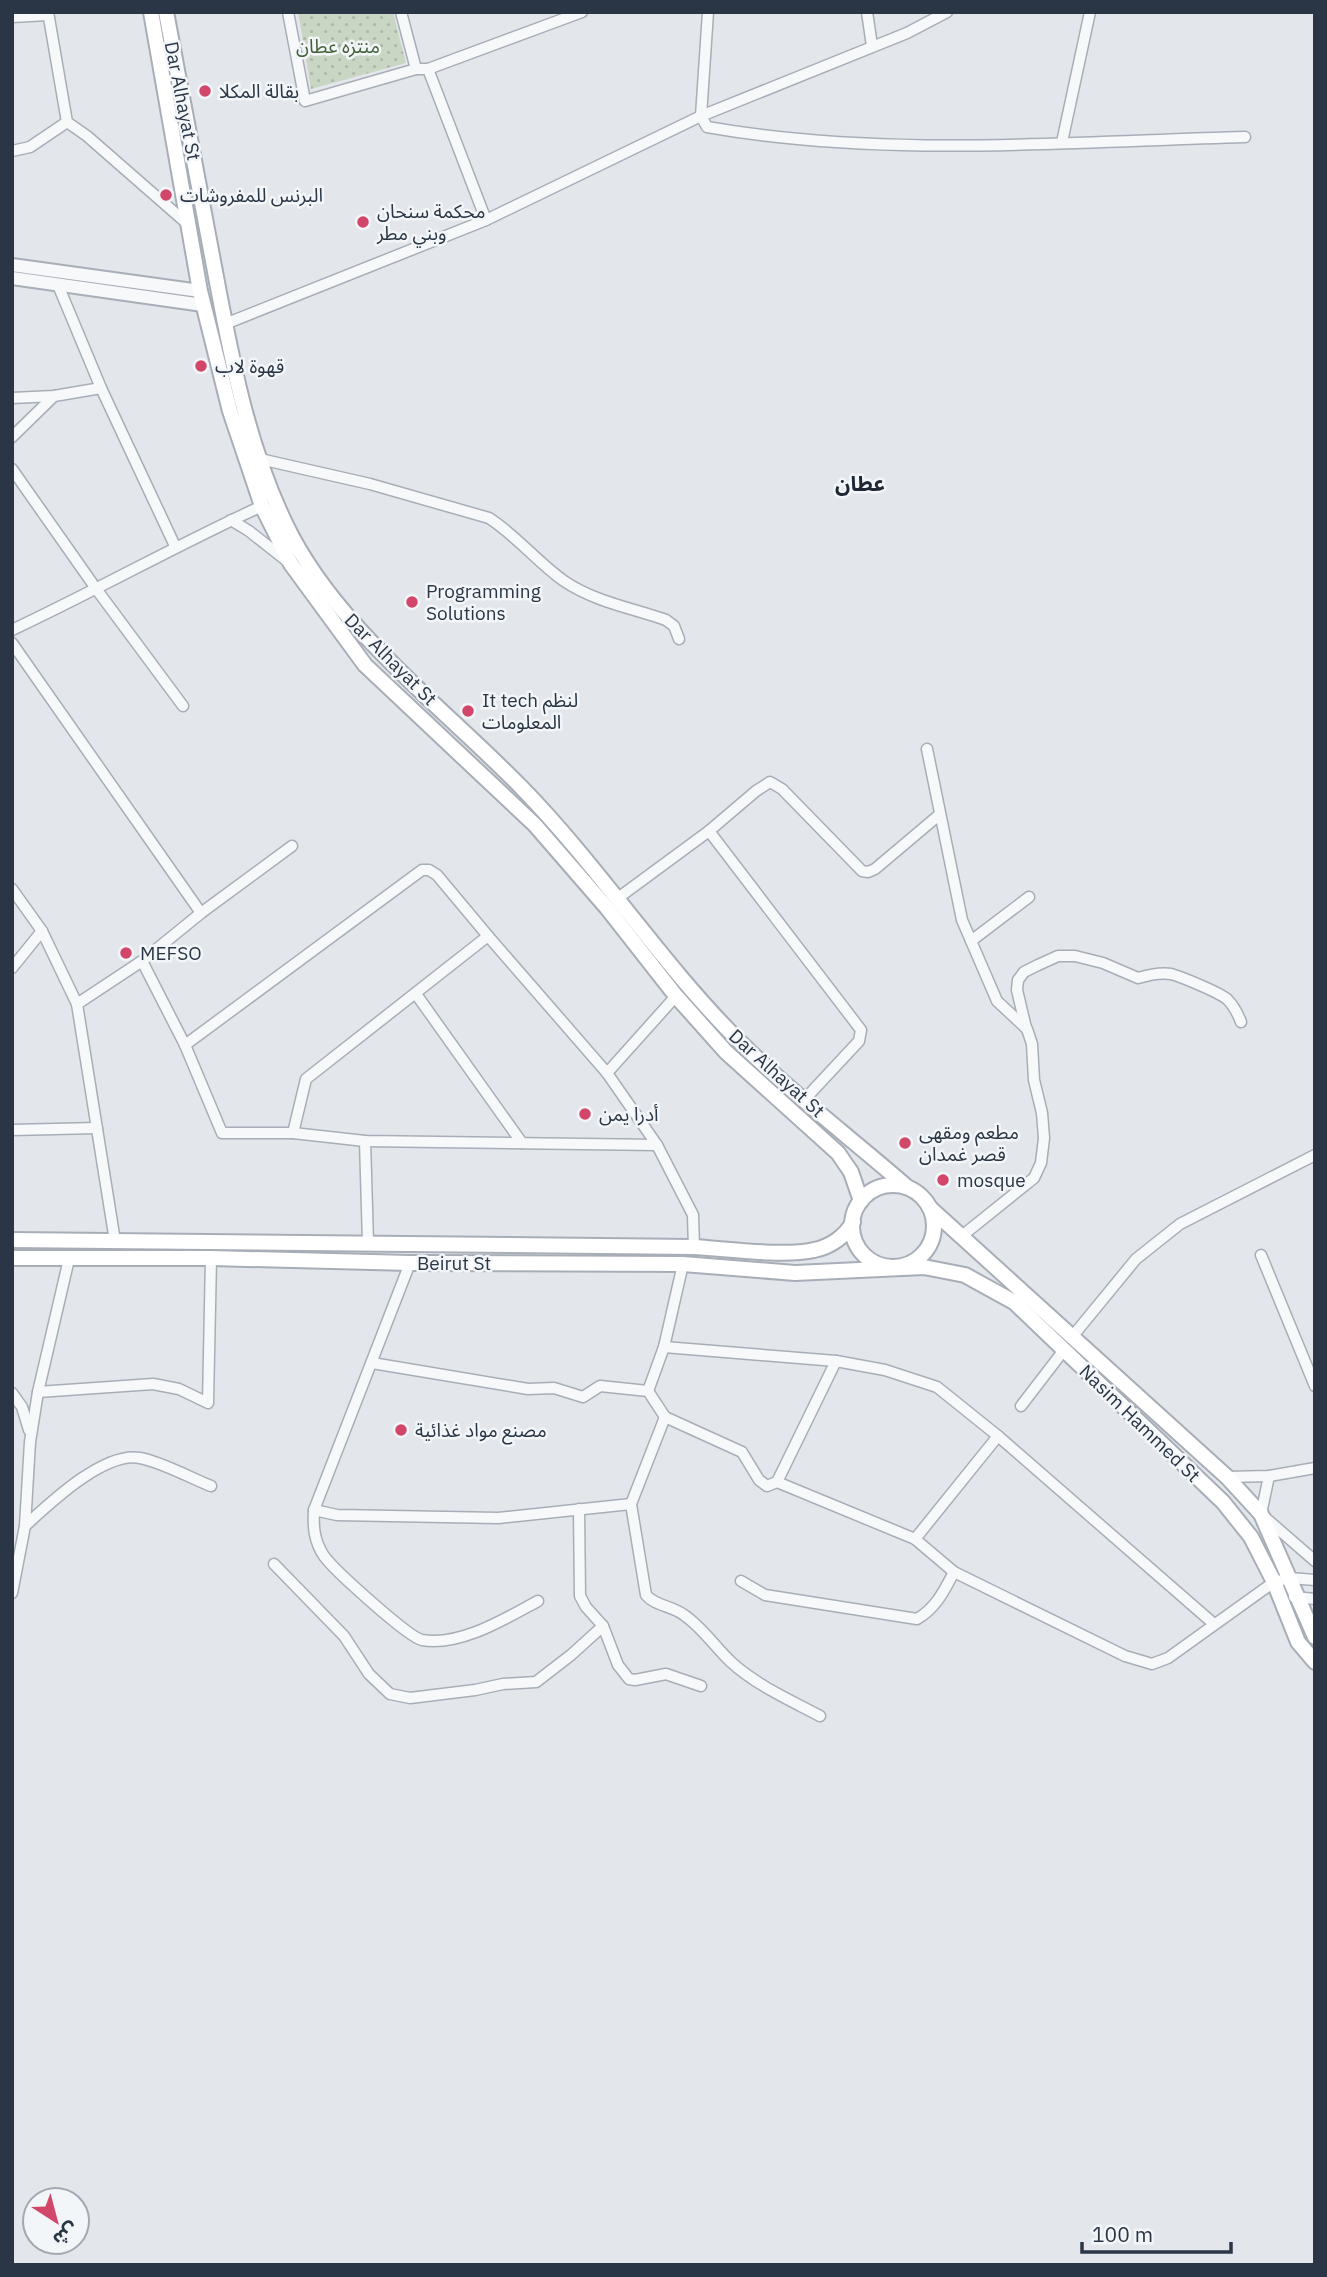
<svg xmlns="http://www.w3.org/2000/svg" width="1327" height="2277" font-family="'IBM Plex Sans','Noto Sans Arabic',sans-serif">
<style>
.green{fill:url(#green-dots)}
.lines{fill:none;stroke-linecap:round;stroke-linejoin:round}
.minor-casing{stroke:#a8aeb7;stroke-width:13}
.tertiary-casing{stroke:#a8aeb7;stroke-width:16}
.secondary-casing{stroke:#a8aeb7;stroke-width:18}
.minor{stroke:#f6f8fa;stroke-width:10}
.tertiary{stroke:#f6f8fa;stroke-width:12}
.secondary{stroke:#fff;stroke-width:14}
.poi-dot{fill:#d24769;stroke:#f3f6f9;stroke-width:2.5}
.labels{text-anchor:middle;dominant-baseline:central;stroke-width:5;stroke-linejoin:round;paint-order:stroke}
.park-label{font-size:19px;fill:#436137;stroke:#f3f6f9}
.poi-label{font-size:19px;fill:#2a3645;stroke:#f3f6f9;text-anchor:start}
.street-label{font-size:19px;fill:#2a3645;stroke:#f3f6f9}
.neighbourhood-label{font-size:21px;font-weight:bold;fill:#1d2736;stroke:#f3f6f9}
</style>
<defs>
<pattern id="green-dots" width="8" height="8" patternUnits="userSpaceOnUse" patternTransform="scale(1.75)"><rect width="8" height="8" fill="#cad6c4"/><path d="M2 2h.1M6 6h.1" fill="none" stroke="#aeb8aa" stroke-width="1.8" stroke-linecap="round"/></pattern>
</defs>
<rect width="100%" height="100%" fill="#e3e7ec"/>
<!-- green -->
<path class="green" d="M298,12H393L406,63L311,89Z"/>
<g class="lines">
<defs>
<g id="minor">
<path d="M48,12L67,122L87,136L190,226"/>
<path d="M288,12L305,101L416,69H428L582,12"/>
<path d="M401,12L416,69"/>
<path d="M708,12L701,116L707,127C883,158 1067,142 1245,137"/>
<path d="M867,12L872,46"/>
<path d="M12,17L48,15"/>
<path d="M428,69L486,220"/>
<path d="M1062,142L1090,12"/>
<path d="M12,151L30,147L67,122"/>
<path d="M58,285L101,388L175,546"/>
<path d="M225,324L486,220L701,116L907,33L947,12"/>
<path d="M12,398L54,396L101,388"/>
<path d="M12,437L54,396"/>
<path d="M260,459L370,484L489,518C517,536 537,562 564,581C595,602 632,608 666,620L674,626L679,639"/>
<path d="M12,469L97,590L183,706"/>
<path d="M231,520L249,531L287,561"/>
<path d="M12,630C97,590 177,545 262,506"/>
<path d="M12,643L201,913"/>
<path d="M927,749L962,920L997,1001L1027,1029L1032,1044L1034,1080L1042,1113L1044,1138L1041,1163L1034,1178L963,1235"/>
<path d="M709,831L861,1030L859,1041L804,1100"/>
<path d="M12,889L42,931L77,1004L115,1241"/>
<path d="M618,898L709,831L756,791L770,782L782,789L862,871L868,872L875,869L939,815"/>
<path d="M971,941L1029,897"/>
<path d="M142,961L185,1045L222,1133H293L365,1141L657,1145"/>
<path d="M12,968L42,931"/>
<path d="M416,994L522,1143"/>
<path d="M77,1004L142,961L201,913L292,846"/>
<path d="M1026,1028L1017,990L1018,980L1024,972L1038,965L1058,956H1075L1103,963L1138,978C1148,975 1159,972 1171,974C1182,977 1218,992 1227,999C1233,1005 1238,1014 1241,1022"/>
<path d="M185,1045L422,870H429L437,875L488,936"/>
<path d="M607,1073L676,996"/>
<path d="M12,1130L97,1128"/>
<path d="M293,1133L306,1079L488,936L607,1073L657,1145L693,1215L694,1247"/>
<path d="M365,1141L368,1243"/>
<path d="M1261,1255L1315,1386"/>
<path d="M410,1263L314,1510C313,1527 314,1541 324,1556C334,1570 408,1637 422,1640C460,1647 506,1618 538,1601"/>
<path d="M1072,1337L1136,1259L1180,1224L1315,1155"/>
<path d="M664,1347L836,1361L885,1370L937,1387L998,1436L1214,1624"/>
<path d="M372,1363L528,1389L554,1388L583,1397L600,1386L648,1391L665,1417L742,1452L759,1480L767,1486L777,1482L915,1539L954,1572L1125,1656L1152,1664L1168,1658L1274,1582L1290,1578L1315,1580"/>
<path d="M648,1391L664,1347L683,1264"/>
<path d="M38,1392L153,1384L179,1389L208,1403L211,1258"/>
<path d="M12,1393L22,1407L29,1430"/>
<path d="M1021,1406L1064,1350"/>
<path d="M665,1417L631,1504L646,1595C655,1606 673,1606 684,1615C702,1627 715,1647 731,1662C756,1685 790,1700 820,1716"/>
<path d="M1269,1476L1261,1514L1315,1561"/>
<path d="M1227,1477L1269,1476L1315,1468"/>
<path d="M777,1482L836,1361"/>
<path d="M314,1510L337,1515L498,1518L631,1504"/>
<path d="M25,1526C49,1504 104,1451 140,1458C159,1461 191,1478 211,1486"/>
<path d="M915,1539L998,1436"/>
<path d="M274,1564L344,1636L369,1674L390,1694L410,1698L475,1690L503,1684L536,1682L571,1655L603,1626L586,1607L580,1596L579,1509"/>
<path d="M741,1581L765,1595L917,1619C936,1608 944,1591 954,1572"/>
<path d="M12,1593L25,1526L30,1442L38,1392L69,1259"/>
<path d="M1294,1597L1315,1599"/>
<path d="M603,1626L618,1665L629,1679L635,1680L666,1674L701,1686"/>
</g>
<g id="tertiary">
<path d="M12,265L200,291"/>
<path d="M12,278L203,305"/>
</g>
<g id="secondary">
<path d="M151,12L200,291L230,411L262,506L291,564L365,665L535,825L607,908L676,996L726,1052L838,1153L851,1172L861,1201"/>
<path d="M166,12C182,95 197,178 213,261C230,351 246,443 286,525C334,626 444,708 522,788C599,867 660,962 738,1040C791,1093 851,1138 907,1187"/>
<circle cx="893" cy="1226" r="41"/>
<path d="M930,1208L1227,1477L1261,1514L1315,1637"/>
<path d="M12,1240L694,1247C727,1249 784,1257 814,1250C830,1247 846,1236 853,1222"/>
<path d="M12,1258H211L410,1263L683,1264L795,1273L924,1267L965,1275L1014,1302L1223,1502L1251,1537L1274,1582L1298,1642L1315,1662"/>
</g>
</defs>
<!-- minor casing -->
<use href="#minor" class="minor-casing"/>
<!-- tertiary casing -->
<use href="#tertiary" class="tertiary-casing"/>
<!-- secondary casing -->
<use href="#secondary" class="secondary-casing"/>
<!-- minor -->
<use href="#minor" class="minor"/>
<!-- tertiary -->
<use href="#tertiary" class="tertiary"/>
<!-- secondary -->
<use href="#secondary" class="secondary"/>
</g>
<!-- markers -->
<g class="poi-dot">
<circle cx="205" cy="91" r="7"/>
<circle cx="166" cy="195" r="7"/>
<circle cx="363" cy="222" r="7"/>
<circle cx="201" cy="366" r="7"/>
<circle cx="412" cy="602" r="7"/>
<circle cx="468" cy="711" r="7"/>
<circle cx="126" cy="953" r="7"/>
<circle cx="585" cy="1114" r="7"/>
<circle cx="905" cy="1143" r="7"/>
<circle cx="943" cy="1180" r="7"/>
<circle cx="401" cy="1430" r="7"/>
</g>
<g class="labels">
<!-- park labels -->
<g class="park-label">
<text x="338" y="46">منتزه عطان</text>
</g>
<!-- poi labels -->
<g class="poi-label">
<text x="219" y="91">بقالة المكلا</text>
<text x="180" y="195">البرنس للمفروشات</text>
<text x="377" y="211">محكمة سنحان<tspan x="377" dy="22">وبني مطر</tspan></text>
<text x="215" y="366">قهوة لاب</text>
<text x="426" y="591">Programming<tspan x="426" dy="22">Solutions</tspan></text>
<text x="482" y="700">It tech لنظم<tspan x="482" dy="22">المعلومات</tspan></text>
<text x="140" y="953">MEFSO</text>
<text x="599" y="1114">أدرا يمن</text>
<text x="919" y="1132">مطعم ومقهى<tspan x="919" dy="22">قصر غمدان</tspan></text>
<text x="957" y="1180">mosque</text>
<text x="415" y="1430">مصنع مواد غذائية</text>
</g>
<!-- street labels -->
<g class="street-label">
<text transform="translate(183 101) rotate(79)">Dar Alhayat St</text>
<text transform="translate(391 659) rotate(45)">Dar Alhayat St</text>
<text transform="translate(777 1073) rotate(42)">Dar Alhayat St</text>
<text x="454" y="1263">Beirut St</text>
<text transform="translate(1140 1423) rotate(44)">Nasim Hammed St</text>
</g>
<!-- neighbourhood labels -->
<g class="neighbourhood-label">
<text x="860" y="483">عطان</text>
</g>
</g>
<!-- border -->
<rect width="1327" height="2277" fill="none" stroke="#2a3645" stroke-width="28"/>
<!-- north arrow -->
<g transform="translate(56 2221) rotate(144)"><circle r="33" fill="#f3f6f9" stroke="#a3a9b1" stroke-width="2"/>
<path d="M0-5L12 26L0 18L-12 26Z" fill="#d24769"/>
<text y="-10" font-size="19" font-weight="bold" text-anchor="middle" fill="#2a3645">ش</text>
</g>
<!-- scale -->
<path d="M1082 2242v10h149v-10" fill="none" stroke="#2a3645" stroke-width="3.5"/>
<text x="1092" y="2242" font-size="21" fill="#2a3645" stroke="#f3f6f9" stroke-width="5" paint-order="stroke">100 m</text>
</svg>
